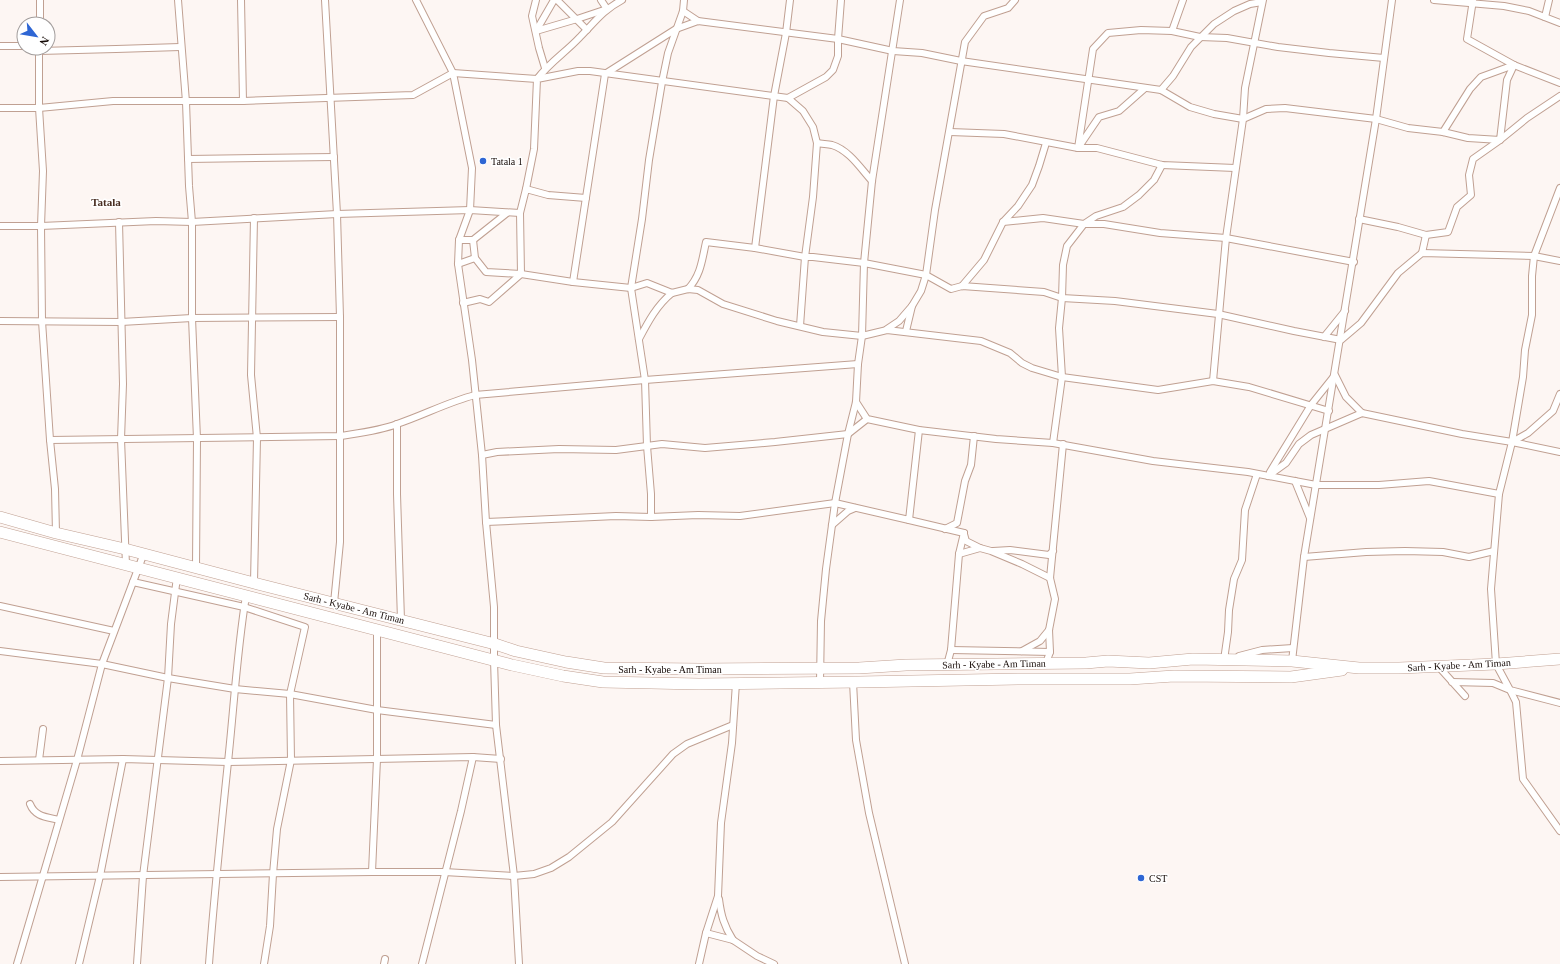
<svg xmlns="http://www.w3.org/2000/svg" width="1560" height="964" font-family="'Times New Roman',serif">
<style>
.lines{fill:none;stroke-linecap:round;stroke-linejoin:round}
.street-casing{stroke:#c0a092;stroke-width:8}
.highway-casing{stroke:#c0a092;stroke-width:12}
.street{stroke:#fff;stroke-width:6}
.highway{stroke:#fff;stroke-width:11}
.poi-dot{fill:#2e66d4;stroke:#fff;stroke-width:1.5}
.labels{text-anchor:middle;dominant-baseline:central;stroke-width:3;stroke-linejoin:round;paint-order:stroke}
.poi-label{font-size:10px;fill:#160b07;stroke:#fff;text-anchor:start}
.street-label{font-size:10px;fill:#160b07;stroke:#fff}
.neighbourhood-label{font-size:11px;font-weight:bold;fill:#482e22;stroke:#fff}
</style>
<rect width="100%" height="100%" fill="#fdf6f3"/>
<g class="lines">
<defs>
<g id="street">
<path d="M178,0L186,102L189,186L192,222V318L197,439L196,567"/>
<path d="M241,0L243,101"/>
<path d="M325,0L337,214L340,317V542L334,603"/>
<path d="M416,0L453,73L472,168L470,210L459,240L458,264L472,360L482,455L486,522L494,607V660L496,725L514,876L519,964"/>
<path d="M536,0L532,16L539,48L545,68"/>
<path d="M557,0L587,30"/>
<path d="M1434,0L1504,6L1529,11L1560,23"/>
<path d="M1473,0L1467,39L1514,65L1560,83"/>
<path d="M683,11L698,21"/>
<path d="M1545,17L1549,0"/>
<path d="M40,24V0"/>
<path d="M536,31L577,19L607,9L601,0"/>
<path d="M536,31L554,0"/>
<path d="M1172,31L1183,0"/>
<path d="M0,46H24"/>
<path d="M39,48V108L43,171L41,226L42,321L50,440L55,489L56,533"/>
<path d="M39,51L116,49L180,47"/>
<path d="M1161,90L1173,76L1191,47L1214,24L1234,11L1250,4L1262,2"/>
<path d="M788,98L826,77L833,70L838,56V39L841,0"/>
<path d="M0,108H39L113,101H243L413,95L453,73L537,79C551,61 565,53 580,37C594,23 603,10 622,0"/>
<path d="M950,132L1004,134L1078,148H1097L1162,165L1235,168"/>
<path d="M1443,132L1470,89L1481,77L1514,65"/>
<path d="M817,143C822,144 827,144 832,145C849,150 861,169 872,181"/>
<path d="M1080,145L1099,117L1119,111L1144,89"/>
<path d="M1078,148L1093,49L1108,33L1141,30L1172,31L1200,37L1227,38L1278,47L1329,53L1384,58"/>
<path d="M188,159L334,157"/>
<path d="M1560,188L1534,256L1532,276V315L1525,350L1523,377L1512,442L1499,494L1491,589L1496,664L1510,690L1560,703"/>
<path d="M526,189L534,149L537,79L578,71H590L788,98L803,111L813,127L817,143L813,197L805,257L800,326"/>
<path d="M1359,219L1398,227L1426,235L1448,232L1457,207L1471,195L1469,175L1473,159L1500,140L1527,118L1560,96"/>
<path d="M119,222L123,384L121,439L126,565"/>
<path d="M1003,222L1043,218L1084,224H1104L1160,233L1226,238L1354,262"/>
<path d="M0,226H41L156,221L192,222L337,214L470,210L520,213"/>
<path d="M459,240H473L507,213"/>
<path d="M473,240L475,258L486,272L521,274L573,282L631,288L647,283L672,293L688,289L698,290L723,304L777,321L823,332L862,336L887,330L981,341L1010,353L1022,363L1032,368L1062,377L1158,390L1213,381L1249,387L1329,411"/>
<path d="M755,248L774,96L786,33L790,0"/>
<path d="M1422,253L1426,235"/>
<path d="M458,264L475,258"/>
<path d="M521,274L520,213L526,189L548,195L586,198"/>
<path d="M573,282L605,74L676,29L698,21L838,39L893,51L922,53L961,61L1161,90L1190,107L1214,114L1243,119L1266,109L1285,108L1376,119L1408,128L1443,132L1468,138L1500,140L1507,80L1514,65"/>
<path d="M962,286L984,260L1003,222L1018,206L1032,185L1039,166L1046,143"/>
<path d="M688,289C701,275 702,260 706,242L755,248L805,257H813L864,263L926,275L951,289L962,286L1044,292L1062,298L1115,301L1218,314L1294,331L1341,340L1361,323L1398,273L1422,253L1534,256L1560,261"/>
<path d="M463,303L480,299L489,302L521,274"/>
<path d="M0,321L121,322L192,318L340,317"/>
<path d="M887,329L899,321L912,306"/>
<path d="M906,331L912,306L921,291L926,275L935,210L965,42L984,16L1008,8L1015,0"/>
<path d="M1324,337L1345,311"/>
<path d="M639,339C648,322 657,305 672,293"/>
<path d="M1213,381L1226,238L1243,119L1245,88L1263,0"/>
<path d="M856,402L867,419L919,430L996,439L1053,443L1153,461L1248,472L1316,485H1379L1429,481L1499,494"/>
<path d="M397,424V494L401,620"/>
<path d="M50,440L340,436C359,433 379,431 397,424C424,415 448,402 475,395L645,380L858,364"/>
<path d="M1512,442L1528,433L1553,411L1560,394"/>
<path d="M1053,443L1062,377L1059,328L1062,298L1063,265L1067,246L1084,224L1096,216L1123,207L1139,195L1154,180L1162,165"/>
<path d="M482,455L497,452L559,449L616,450L662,444L705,448L775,442L848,434L867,419"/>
<path d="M1270,472L1311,405L1335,375L1346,397L1362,413"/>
<path d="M1268,476L1286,463L1299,444L1311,435L1362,413L1462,434L1512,442L1560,452"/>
<path d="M1295,481L1310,518"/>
<path d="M651,517V494L647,446L645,380L631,288L642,219L649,160L662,82L668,53L683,11L684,0"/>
<path d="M909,520L964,533"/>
<path d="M486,522L616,516L651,517L698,515L740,516L835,503L909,520L919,430"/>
<path d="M832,525L848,511L855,508"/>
<path d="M945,529L957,523L965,481L971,465L974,436"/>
<path d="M964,534L966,541L980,548L991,551L1022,564L1050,578"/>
<path d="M993,551L1010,550L1049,555L1053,551"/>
<path d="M959,554L980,548"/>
<path d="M1304,557L1366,552L1405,551L1443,552L1469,557L1494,551"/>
<path d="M133,582L244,607L305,627L290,694L291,760L277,829L273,874L270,926L264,964"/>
<path d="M254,583L257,438L251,375L254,218"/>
<path d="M0,606L114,631"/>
<path d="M951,650L1050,652"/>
<path d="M0,651L102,664L168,678L235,689L290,694L377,710L496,725"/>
<path d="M1022,651L1040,641L1049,630"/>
<path d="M1239,656L1262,650L1293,648"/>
<path d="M1226,660H1224L1228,632L1229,610L1234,579L1242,560L1245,510L1257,474"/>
<path d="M1292,661L1304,557L1376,119L1392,0"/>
<path d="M1046,663L1050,652L1049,630L1055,599L1050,578L1063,444"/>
<path d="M947,665L951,650L959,554L964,533"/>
<path d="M1438,666L1465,696"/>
<path d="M820,682L821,621L826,569L835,503L848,434L856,402L858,364L862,336L864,263L872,181L900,0"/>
<path d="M853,682L856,740L869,813L905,964"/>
<path d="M1452,682L1493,683L1510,690L1516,702L1523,779L1560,831"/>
<path d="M39,760L43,729"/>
<path d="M0,761L123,759L228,762L473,757L501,759"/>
<path d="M30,804C35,817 47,817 59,820"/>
<path d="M372,872L377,759V629"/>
<path d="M0,877L372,872H444L514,876L534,874L551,868L569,857L612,822L673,754L687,744L733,725"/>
<path d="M719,899C721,915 724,926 733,940"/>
<path d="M706,933L733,940L757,956L774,964"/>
<path d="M17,964L77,760L102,664L144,553"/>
<path d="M79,964L100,876L123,759"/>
<path d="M137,964L143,876L168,678L171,624L177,577"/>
<path d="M209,964C214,896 221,829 228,762C234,706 237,651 246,596"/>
<path d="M384,964L385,959"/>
<path d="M422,964L461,811L473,757"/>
<path d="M699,964L706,933L718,896L721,823L732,743L736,683"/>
</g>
<g id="highway">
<path d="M0,517L56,533L125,549L254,583L495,644L516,651L566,662L604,668L700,669L859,668L906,665L1086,663L1108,661L1149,663L1193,659L1292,661L1359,668H1399L1496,664L1560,659"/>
<path d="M0,532L512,665L563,676L603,682L699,684L859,682L1021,679H1130L1174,676L1291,677L1342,670"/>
</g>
</defs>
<!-- street casing -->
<use href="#street" class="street-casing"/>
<!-- highway casing -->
<use href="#highway" class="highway-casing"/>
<!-- street -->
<use href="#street" class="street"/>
<!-- highway -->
<use href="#highway" class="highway"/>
</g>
<!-- markers -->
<g class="poi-dot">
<circle cx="483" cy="161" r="4"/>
<circle cx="1141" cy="878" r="4"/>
</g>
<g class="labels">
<!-- poi labels -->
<g class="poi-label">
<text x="491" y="161">Tatala 1</text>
<text x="1149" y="878">CST</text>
</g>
<!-- street labels -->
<g class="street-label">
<text transform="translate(354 608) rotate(14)">Sarh - Kyabe - Am Timan</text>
<text transform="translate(994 664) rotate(-1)">Sarh - Kyabe - Am Timan</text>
<text transform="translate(1459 665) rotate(-3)">Sarh - Kyabe - Am Timan</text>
<text x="670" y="669">Sarh - Kyabe - Am Timan</text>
</g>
<!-- neighbourhood labels -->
<g class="neighbourhood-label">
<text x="106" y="202">Tatala</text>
</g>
</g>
<!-- north arrow -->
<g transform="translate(36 36) rotate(121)"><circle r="19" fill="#ffffff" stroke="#a29d9c"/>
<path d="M0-3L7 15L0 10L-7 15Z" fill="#2e66d4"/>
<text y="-6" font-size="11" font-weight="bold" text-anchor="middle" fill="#160b07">N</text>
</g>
</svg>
